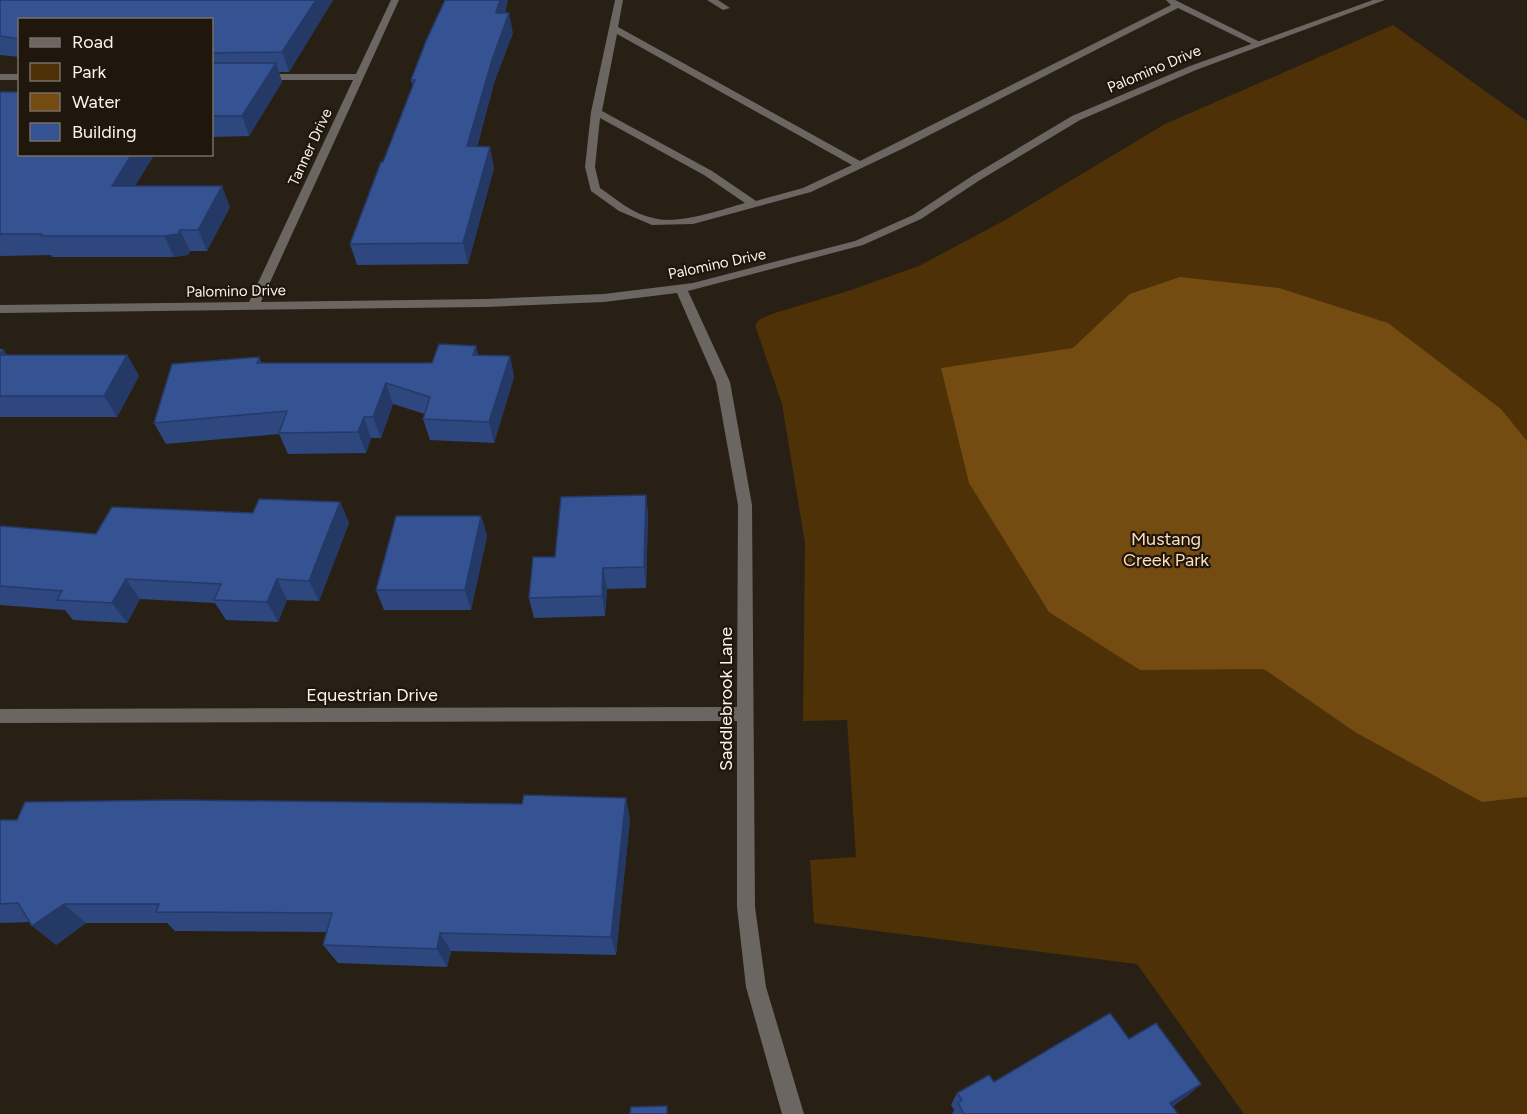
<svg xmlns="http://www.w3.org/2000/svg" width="1527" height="1114" font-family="Figtree,sans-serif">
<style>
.green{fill:#4e3106}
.water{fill:#744b11}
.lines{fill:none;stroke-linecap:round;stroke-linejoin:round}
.service{fill:#6b6661;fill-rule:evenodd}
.minor{fill:#6b6661;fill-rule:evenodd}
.wall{fill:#2e477e}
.shaded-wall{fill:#253966}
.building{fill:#355292;stroke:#253966;stroke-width:1.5}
.labels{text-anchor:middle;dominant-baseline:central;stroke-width:4.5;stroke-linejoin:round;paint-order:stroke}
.far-street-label{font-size:15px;fill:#faf4ed;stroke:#1f160c}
.park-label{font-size:18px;fill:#fddfbc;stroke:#1f160c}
.street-label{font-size:18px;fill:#faf4ed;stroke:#1f160c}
</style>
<rect width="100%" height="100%" fill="#292015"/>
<!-- green -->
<path class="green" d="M1393,25L1527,121V1114H1244L1137,964L814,923L810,860L856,857L847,720L803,721L805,543L782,404L755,325L760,319L775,313L848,291L919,266L1007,219L1165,124Z"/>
<!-- water -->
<path class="water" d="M1180,277L1279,288L1388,323L1501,409L1527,441V797L1482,802L1355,732L1264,669L1140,670L1049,612L969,483L941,368L1073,348L1130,294Z"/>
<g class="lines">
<!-- service -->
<g class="service">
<path d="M615,0H623L618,27L860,161L1171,5L1166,0H1175L1264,44L1256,46L1178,8L904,148L811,192L693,224L652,225L619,211L591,191L585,167L591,112ZM617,34L852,165L803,188L756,201L712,171L602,111ZM600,118L704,175L745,203C720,210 679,225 653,218C633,214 616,199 600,188L595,167Z"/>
<path d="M707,0H718L730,8L723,10Z"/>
</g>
<!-- minor -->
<g class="minor">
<path d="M391,0H399L261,302L485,299L604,294L693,283L855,241L913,215L972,176L1072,116L1190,66L1373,0H1385L1196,70L1080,120L980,180L921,219L863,245L688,291L730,382L752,505L755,907L766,987L804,1114H782L746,987L737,907V721L0,723V709L737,707L738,505L716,382L677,293L604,302L485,307L0,313V305L249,302L353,80H260L255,77L260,74H356Z"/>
<rect x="0" y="74" width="20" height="6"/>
</g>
</g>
<!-- wall -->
<g class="wall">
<path d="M0,0H333L289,72H279L282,82L249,136L212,137V20H20V57L0,55Z"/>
<path d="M445,0H508L505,13L513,33L495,80L477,147L494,168L468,264L357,265L350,244L413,86L411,80Z"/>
<path d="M0,92L135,186L230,207L207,251H190L188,255L174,257H52L51,255L0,256Z"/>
<path d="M476,346L478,355L510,356L514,377L494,443L430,440L423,419L425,414L393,404L381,438H371L366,453L288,454L279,434L166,444L154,423L259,357L261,363H432Z"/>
<path d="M0,349H3L7,355H127L139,376L117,417H0Z"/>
<path d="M646,495L648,515L646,588L607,589L605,616L534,618L529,598L555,557Z"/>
<path d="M340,502L349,523L319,601L287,600L278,622L226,620L215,603L140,599L127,623L73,620L65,610L0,605V526L96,534Z"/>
<path d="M481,516L487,536L471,610H384L376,590Z"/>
<path d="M630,819L616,955L451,951L447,967L338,963L323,945L327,932L175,931L167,923H86L56,945L29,922L0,923V820Z"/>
<path d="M1129,1039L1201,1084L1187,1096L1173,1106L1178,1114H952L954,1110L951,1105L957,1093Z"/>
</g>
<!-- shaded-wall -->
<g class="shaded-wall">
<path d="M316,0H333L289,72L282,52Z"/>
<path d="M500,0H508L500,33L496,13Z"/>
<path d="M509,13L513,33L495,80L471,166L467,146L492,60Z"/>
<path d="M276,63L282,82L249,136L242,116Z"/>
<path d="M490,147L494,168L468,264L463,243Z"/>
<path d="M132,154H155L122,207L112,186Z"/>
<path d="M222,186L230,207L207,251L198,230Z"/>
<path d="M180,230L190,251L188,255L174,257L164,236Z"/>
<path d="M476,346L481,367L473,355Z"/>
<path d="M3,349L17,370L0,356V353Z"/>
<path d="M127,355L139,376L117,417L104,396Z"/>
<path d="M510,356L514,377L494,443L489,422Z"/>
<path d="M386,383L393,404L381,438L373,417Z"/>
<path d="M364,417L371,438L366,453L358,432Z"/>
<path d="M646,495L648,515L646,588L644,567Z"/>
<path d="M340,502L349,523L319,601L309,581Z"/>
<path d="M481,516L487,536L471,610L465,590Z"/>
<path d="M603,568L607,589L605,616L602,596Z"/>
<path d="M126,579L140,599L127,623L112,603Z"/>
<path d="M277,579L287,600L278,622L267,602Z"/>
<path d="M626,798L630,819L616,955L611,937Z"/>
<path d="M64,904L86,923L56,945L32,926Z"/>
<path d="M440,933L451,951L447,967L437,949Z"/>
<path d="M1201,1084L1187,1096L1159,1114L1170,1103Z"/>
</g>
<!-- building -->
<g class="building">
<path d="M0,0H316L282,52L212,53V20H20V39L0,36Z"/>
<path d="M445,0H500L496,13H509L492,60L467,146L490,147L463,243L350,244L381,162H383L415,80H411L426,41Z"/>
<path d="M212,63H276L242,116H212Z"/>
<path d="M0,92H20V154H132L112,186H222L198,230H180L178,234L164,236H41L42,234H0Z"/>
<path d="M439,344L476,346L473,355L510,356L489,422L423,419L430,397L386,383L373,417H364L358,432L279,433L287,411L154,423L172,364L259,357L257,363H432Z"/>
<path d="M0,355H127L104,396H0Z"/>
<path d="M646,495L644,567L603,568L602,596L529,598L533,557H555L561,497Z"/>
<path d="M259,499L340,502L309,581L277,579L267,602L214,600L221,584L126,579L112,603L57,600L62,591L0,586V526L96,534L112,507L253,513Z"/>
<path d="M396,516H481L465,590H376Z"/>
<path d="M524,795L626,798L611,937L440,933L437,949L323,945L332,913L156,912L159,904H64L32,926L18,903L0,904V820H17L25,802L179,800L522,804Z"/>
<path d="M1110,1013L1129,1039L1156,1023L1201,1084L1170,1103L1178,1114H964L958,1103L962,1100L957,1093L989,1075L994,1082Z"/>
<path d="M667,1106V1114H630L631,1107Z"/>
</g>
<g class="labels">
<!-- far-street labels -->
<g class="far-street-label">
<text transform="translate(1154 69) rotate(-23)">Palomino Drive</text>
<text transform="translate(310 147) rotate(-65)">Tanner Drive</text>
<text transform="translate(717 264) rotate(-12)">Palomino Drive</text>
<text transform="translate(236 291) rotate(-1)">Palomino Drive</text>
</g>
<!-- park labels -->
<g class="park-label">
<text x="1166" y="539">Mustang<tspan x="1166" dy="21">Creek Park</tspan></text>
</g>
<!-- street labels -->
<g class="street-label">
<text x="372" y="695">Equestrian Drive</text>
<text transform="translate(726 699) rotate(-90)">Saddlebrook Lane</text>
</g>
</g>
<!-- legend -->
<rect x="18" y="18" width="195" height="138" fill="#1f160c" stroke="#776f66" stroke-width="1.5"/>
<rect x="30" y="38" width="30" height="9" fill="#6b6661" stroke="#776f66" stroke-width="1.5"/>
<text x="72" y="48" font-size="18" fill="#faf4ed">Road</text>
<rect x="30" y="63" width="30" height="18" fill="#4e3106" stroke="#776f66" stroke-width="1.5"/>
<text x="72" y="78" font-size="18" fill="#faf4ed">Park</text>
<rect x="30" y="93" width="30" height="18" fill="#744b11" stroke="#776f66" stroke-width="1.5"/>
<text x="72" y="108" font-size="18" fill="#faf4ed">Water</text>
<rect x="30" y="123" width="30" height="18" fill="#355292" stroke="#776f66" stroke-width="1.5"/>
<text x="72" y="138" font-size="18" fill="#faf4ed">Building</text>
</svg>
